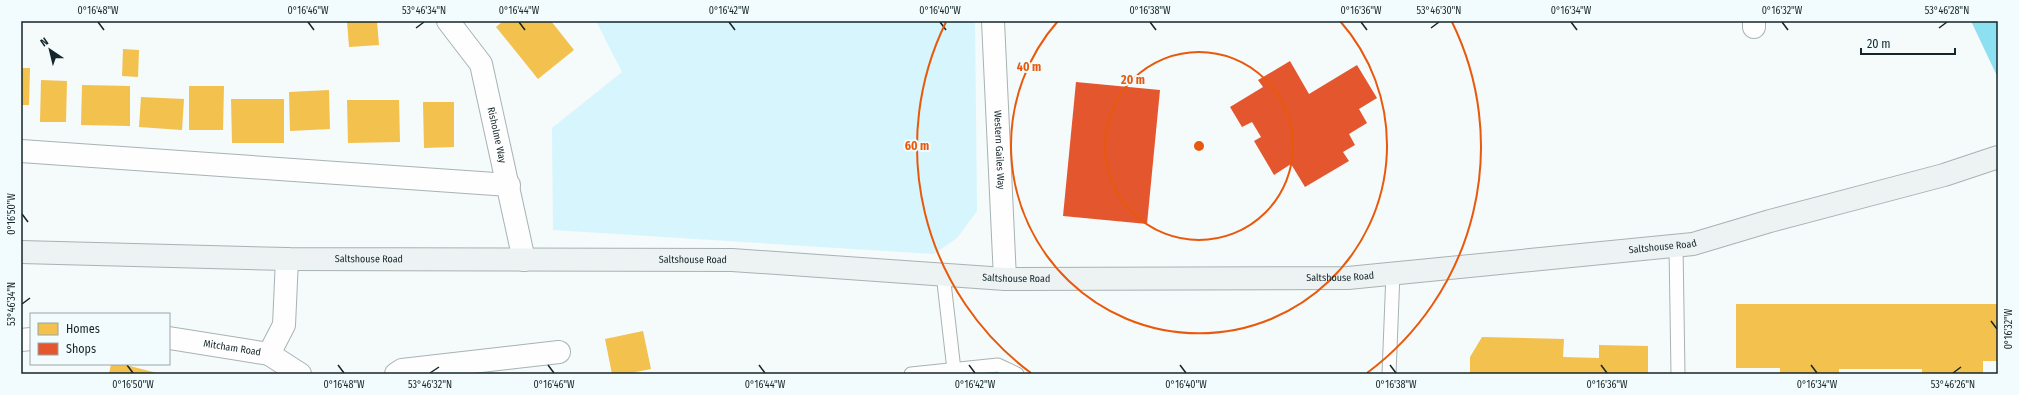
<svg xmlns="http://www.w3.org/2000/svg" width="2019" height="395" font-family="'Fira Sans Condensed',sans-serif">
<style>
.green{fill:#d7f5fc}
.water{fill:#8ce0f2}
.homes{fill:#f2c14e}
.shops{fill:#e4572e}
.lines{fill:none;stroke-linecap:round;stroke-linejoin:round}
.lane-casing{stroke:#a8b2b4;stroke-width:15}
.street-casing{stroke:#a8b2b4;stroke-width:24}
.secondary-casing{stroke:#a8b2b4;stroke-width:24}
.lane{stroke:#fefefe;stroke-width:13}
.street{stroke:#fefefe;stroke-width:22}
.secondary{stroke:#edf2f3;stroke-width:22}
.ticks{fill:none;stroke:#15262a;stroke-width:1.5}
.ring{fill:none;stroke:#e8590c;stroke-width:2}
.labels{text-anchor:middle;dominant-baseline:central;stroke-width:4;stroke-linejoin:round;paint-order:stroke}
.street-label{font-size:10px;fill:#15262a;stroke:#f2fbfd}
.centre{fill:#e8590c;stroke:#f2fbfd;stroke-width:2}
.ring-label{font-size:12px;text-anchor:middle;font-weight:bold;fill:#e8590c;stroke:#f2fbfd;stroke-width:4;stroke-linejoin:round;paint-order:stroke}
.neatline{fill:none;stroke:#15262a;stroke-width:1.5}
.ticks-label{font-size:10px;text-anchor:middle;fill:#15262a}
</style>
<rect width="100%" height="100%" fill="#f5fafa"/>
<!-- green -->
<path class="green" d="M596,21H975L977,211L957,238L934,254L553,230L552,128L622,72Z"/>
<!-- water -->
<path class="water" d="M1971,21H1998V78Z"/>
<!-- homes -->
<g class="homes">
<path d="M347,21H377L379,45L349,47Z"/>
<path d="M503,21H551L574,50L538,79L496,27Z"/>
<path d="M123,49L139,50L138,77L122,76Z"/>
<path d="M21,68H30L29,105H21Z"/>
<path d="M41,80L67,81L66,122H40Z"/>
<path d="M82,85L130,86V126L81,125Z"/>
<path d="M189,86H224L223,130H189Z"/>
<path d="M329,90L330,129L290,131L289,92Z"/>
<path d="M141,97L184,99L182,130L139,127Z"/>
<path d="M231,99H284V143H232Z"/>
<path d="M347,100H399L400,142L348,143Z"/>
<path d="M423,102H454V147L424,148Z"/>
<path d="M1736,304H1998V361H1983V374H1922V369H1839V374H1780V368H1736Z"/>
<path d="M643,331L651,369L626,374H612L605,339Z"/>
<path d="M1482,337L1564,339L1563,357L1599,358V345L1648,346V374H1470V357Z"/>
<path d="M111,364H122L161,374H109Z"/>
</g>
<!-- shops -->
<g class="shops">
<path d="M1290,61L1309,94L1357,65L1377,98L1359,109L1367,123L1349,134L1355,145L1343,152L1349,161L1305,187L1291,164L1274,175L1254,141L1261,137L1252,122L1242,127L1230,107L1263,87L1258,80Z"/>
<path d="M1076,82L1160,90L1147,224L1063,216Z"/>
</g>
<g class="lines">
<defs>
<g id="lane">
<path d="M1676,246L1678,374"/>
<path d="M943,274L954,370"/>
<path d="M911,374L998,365L1017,374"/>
<path d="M1389,374L1393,273"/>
</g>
<g id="street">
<path id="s1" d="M448,21L481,64L524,260"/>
<path id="s2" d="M993,21L1005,279"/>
<path d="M1754,21V27"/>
<path d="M21,151L509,185"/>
<path id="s3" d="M169,338L269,354L284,325L287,259"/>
<path d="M21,340L31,339"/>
<path d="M269,354L300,374"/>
<path d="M396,374L402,370L559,352"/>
</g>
<g id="secondary">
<path id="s4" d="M21,252L287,259L732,260L1005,279L1348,278L1693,244L1770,221L1944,175L1998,157"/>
</g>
</defs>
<!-- lane casing -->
<use href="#lane" class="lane-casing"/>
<!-- street casing -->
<use href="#street" class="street-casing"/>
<!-- secondary casing -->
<use href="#secondary" class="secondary-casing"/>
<!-- lane -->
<use href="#lane" class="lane"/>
<!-- street -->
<use href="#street" class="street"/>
<!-- secondary -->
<use href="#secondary" class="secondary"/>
</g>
<!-- ticks -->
<path class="ticks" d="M98,22L104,30M308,22L314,30M519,22L525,30M729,22L735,30M940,22L946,30M1150,22L1156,30M1361,22L1367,30M1571,22L1577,30M1782,22L1788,30M416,28L424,22M1431,28L1439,22M1939,28L1947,22M22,214L28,222M22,304L30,298M1991,321L1997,329M127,365L133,373M338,365L344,373M548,365L554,373M759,365L765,373M969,365L975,373M1180,365L1186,373M1390,365L1396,373M1601,365L1607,373M1811,365L1817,373M430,373L439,367M1953,373L1961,367"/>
<!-- distance rings -->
<g class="ring">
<circle cx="1199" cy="146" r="94"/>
<path d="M1340 21A188 188 0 1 1 1058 21"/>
<path d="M1031 373A282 282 0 0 1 946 22M1452 22A282 282 0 0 1 1367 373"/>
</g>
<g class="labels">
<!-- street labels -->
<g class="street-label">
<text stroke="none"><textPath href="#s1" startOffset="127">Risholme Way</textPath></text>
<text stroke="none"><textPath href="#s2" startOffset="129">Western Gailes Way</textPath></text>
<text stroke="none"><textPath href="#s4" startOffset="1644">Saltshouse Road</textPath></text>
<text stroke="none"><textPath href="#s4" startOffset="348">Saltshouse Road</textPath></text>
<text stroke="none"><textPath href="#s4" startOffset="672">Saltshouse Road</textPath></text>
<text stroke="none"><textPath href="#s4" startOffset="1320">Saltshouse Road</textPath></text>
<text stroke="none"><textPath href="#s4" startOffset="996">Saltshouse Road</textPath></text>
<text stroke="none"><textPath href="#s3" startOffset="64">Mitcham Road</textPath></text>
</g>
</g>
<circle cx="1199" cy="146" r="6" class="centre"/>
<g class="ring-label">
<text x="1029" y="71">40 m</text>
<text x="1133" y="84">20 m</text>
<text x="917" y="150">60 m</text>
</g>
<!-- border -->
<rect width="2019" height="395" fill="none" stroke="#f2fbfd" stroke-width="44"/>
<!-- legend -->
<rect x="30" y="313" width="140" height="52" fill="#f2fbfd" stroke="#9aa6a9"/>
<rect x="38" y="323" width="20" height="12" fill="#f2c14e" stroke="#9aa6a9"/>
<text x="66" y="333" font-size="12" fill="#15262a">Homes</text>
<rect x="38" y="343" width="20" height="12" fill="#e4572e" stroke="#9aa6a9"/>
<text x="66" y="353" font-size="12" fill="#15262a">Shops</text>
<!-- north arrow -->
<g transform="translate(50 50) rotate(325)" stroke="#f2fbfd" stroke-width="3" paint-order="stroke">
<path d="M0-3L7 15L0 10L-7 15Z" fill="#15262a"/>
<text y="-6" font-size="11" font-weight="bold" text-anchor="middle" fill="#15262a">N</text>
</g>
<!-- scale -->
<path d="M1861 48v6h94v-6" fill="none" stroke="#15262a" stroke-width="2"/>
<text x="1867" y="48" font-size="12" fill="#15262a" stroke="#f2fbfd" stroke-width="3" paint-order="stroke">20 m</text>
<rect x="22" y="22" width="1975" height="351" class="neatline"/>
<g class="ticks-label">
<text x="98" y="14">0°16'48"W</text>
<text x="308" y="14">0°16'46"W</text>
<text x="424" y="14">53°46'34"N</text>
<text x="519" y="14">0°16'44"W</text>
<text x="729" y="14">0°16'42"W</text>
<text x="940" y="14">0°16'40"W</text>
<text x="1150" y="14">0°16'38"W</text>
<text x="1361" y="14">0°16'36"W</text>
<text x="1439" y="14">53°46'30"N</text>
<text x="1571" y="14">0°16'34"W</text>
<text x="1782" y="14">0°16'32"W</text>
<text x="1947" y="14">53°46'28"N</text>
<text transform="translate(11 214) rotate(-90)" y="4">0°16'50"W</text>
<text transform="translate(11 304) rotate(-90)" y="4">53°46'34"N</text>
<text transform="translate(2008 329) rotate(-90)" y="4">0°16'32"W</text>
<text x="133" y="388">0°16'50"W</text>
<text x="344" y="388">0°16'48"W</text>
<text x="430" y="388">53°46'32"N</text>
<text x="554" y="388">0°16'46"W</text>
<text x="765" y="388">0°16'44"W</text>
<text x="975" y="388">0°16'42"W</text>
<text x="1186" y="388">0°16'40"W</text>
<text x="1396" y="388">0°16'38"W</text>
<text x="1607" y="388">0°16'36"W</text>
<text x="1817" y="388">0°16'34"W</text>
<text x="1953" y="388">53°46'26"N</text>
</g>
</svg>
